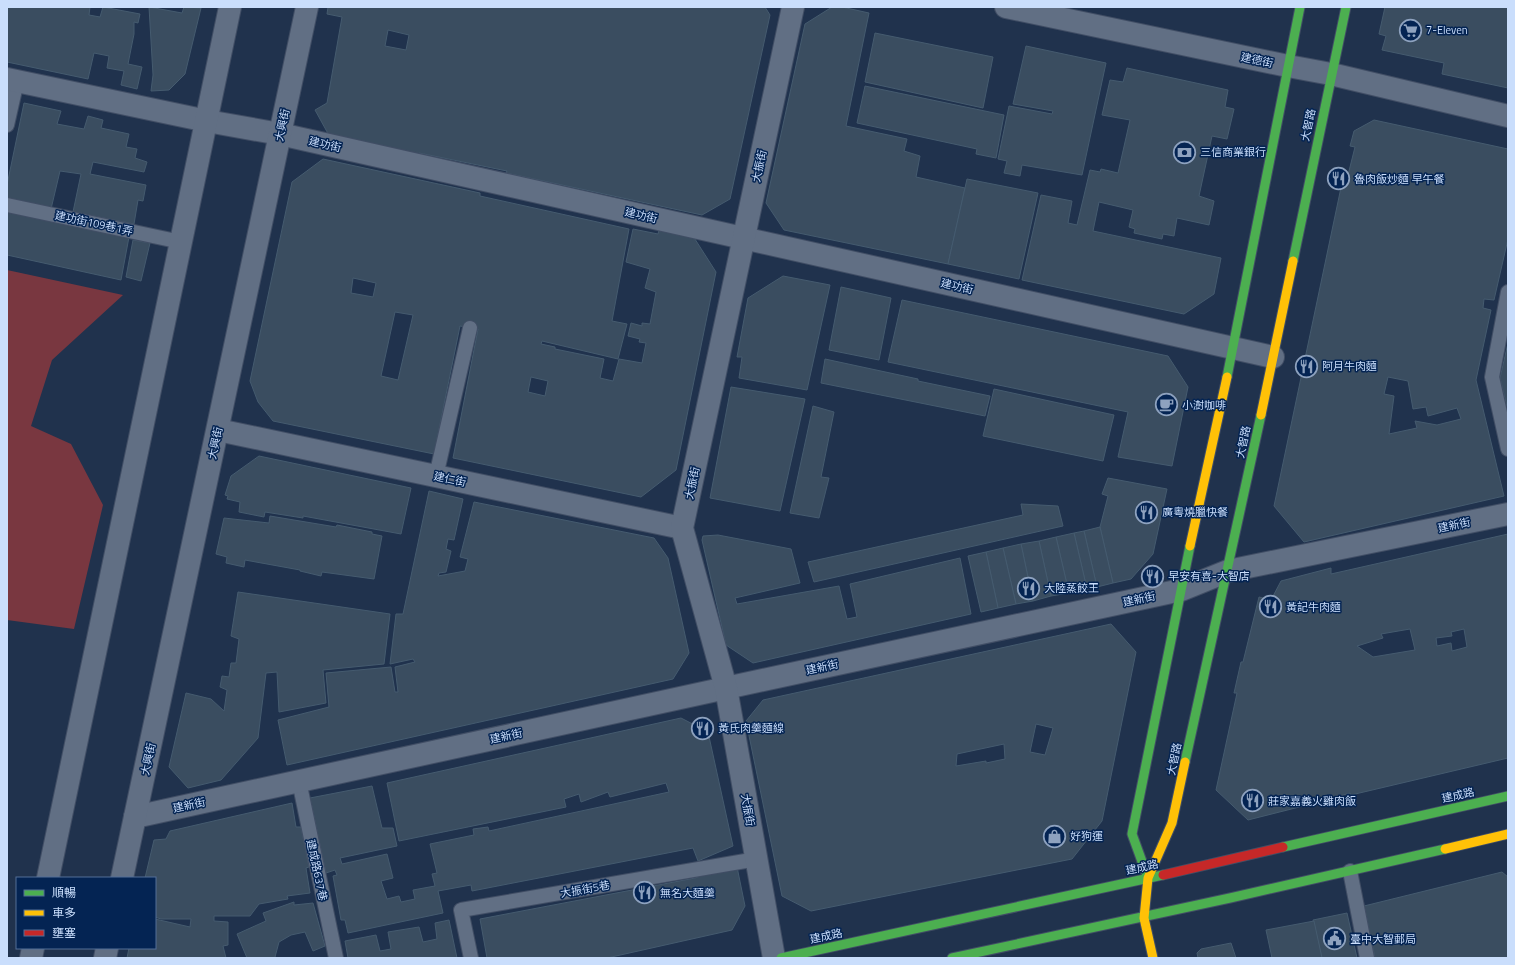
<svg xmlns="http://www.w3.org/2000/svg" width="1515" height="965" font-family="'Titillium Web','Noto Sans TC',sans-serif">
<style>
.green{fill:#793740}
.building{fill:#3a4d60;stroke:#455b6f;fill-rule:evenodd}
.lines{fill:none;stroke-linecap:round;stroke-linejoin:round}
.lane-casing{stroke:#414e65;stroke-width:16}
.street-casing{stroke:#414e65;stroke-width:24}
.fast-casing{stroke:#414e65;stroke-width:11}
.slow-casing{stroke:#414e65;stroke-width:11}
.jam-casing{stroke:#414e65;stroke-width:11}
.lane{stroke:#616f84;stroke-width:14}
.street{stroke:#616f84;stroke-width:22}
.fast{stroke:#4caf50;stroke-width:9}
.slow{stroke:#ffc107;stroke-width:9}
.jam{stroke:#c62828;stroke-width:9}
.labels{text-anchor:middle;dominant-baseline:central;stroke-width:3;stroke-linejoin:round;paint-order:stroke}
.poi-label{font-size:11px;fill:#cadefc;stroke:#042453;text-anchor:start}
.street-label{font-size:11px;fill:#cadefc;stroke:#042453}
</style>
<rect width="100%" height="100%" fill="#20324d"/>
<!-- green -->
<path class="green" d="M7,270L123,295L52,360L31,426L71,444L103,505L74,629L7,620Z"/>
<!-- building -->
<g class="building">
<path d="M7,7H90L89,15L100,17L103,7L140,14L138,23L134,22V34L128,64L142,67L137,89L121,85L124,71L107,68L109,56L94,53L88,79L7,62Z"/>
<path d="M149,7L182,13L184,7L201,8L185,74L169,90L151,91L153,75Z"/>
<path d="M328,7H765L770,15L730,199L702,215L506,173L507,171L419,153L418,157L331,139L315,110L327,103L342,17L327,14ZM388,30L409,35L406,50L385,46Z"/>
<path d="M832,7H842L869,13L846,126L907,139L904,151L920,156L916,177L965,188L948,264L784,230L766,203L805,24Z"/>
<path d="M1385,7H1508V88L1442,74L1444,63L1382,50L1386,36L1379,34Z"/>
<path d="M875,33L993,57L983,108L865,82Z"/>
<path d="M1026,46L1106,63L1082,175L1022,165L1020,176L1004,173L1007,161L998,159L1009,106L1052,114L1053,111L1013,104Z"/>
<path d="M1127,68L1228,90L1225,107L1234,109L1227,139L1212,136L1199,196L1214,201L1209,225L1177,218L1174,236L1163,234L1162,239L1134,233L1135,229L1129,227L1133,210L1099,202L1093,231L1221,258L1214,294L1184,314L1022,280L1041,195L1072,201L1068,223L1077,225L1090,170L1100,172L1101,169L1118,173L1130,120L1102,115L1110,80L1123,82Z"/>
<path d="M865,86L1004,115L996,158L976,154L977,149L857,123Z"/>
<path d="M24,103L61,111L57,124L84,129L88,116L103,120L101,128L129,134L126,147L137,149L135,158L147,162L144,172L93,162L90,174L146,185L143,201L138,200L134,224L73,212L81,174L60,171L51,209L7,199V185Z"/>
<path d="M1374,120L1508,149V239L1494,300L1484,299L1483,308L1491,310L1476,380L1504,496L1304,542L1274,506L1343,178L1347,179L1355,147L1350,146L1354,131ZM1388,377L1408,381L1413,409L1426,407L1428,416L1457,408L1461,419L1437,425L1415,421L1417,428L1389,434L1394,396L1384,394Z"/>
<path d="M323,159L480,193V196L629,229L612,321L627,324L618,359L542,341L541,344L555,347V349L604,359L600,378L613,381L619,359L642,363L646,343L639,342L640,339L628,336L631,323L642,326V323L650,324L656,292L645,288L650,269L626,262L633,229L658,234L659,230L693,236L716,272L676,470L641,497L453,458L478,329L460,326L434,454L273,421L258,402L250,381L292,182ZM353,278L376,283L373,297L351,293ZM395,312L413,315L398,380L381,376ZM531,377L548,381L545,396L528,392Z"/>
<path d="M967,179L1038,193L1019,279L948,264Z"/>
<path d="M7,210L129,237L121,280L7,255Z"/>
<path d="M133,240L150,243L141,281L126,277Z"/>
<path d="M783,276L830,285L807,390L739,378L742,357H737L748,298Z"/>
<path d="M841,287L891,298L879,360L829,350Z"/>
<path d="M902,300L1168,356L1188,387L1172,466L1118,457L1128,412L888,362Z"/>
<path d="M1508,343V411L1500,378Z"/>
<path d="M825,359L918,379V381L990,396L985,416L821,383Z"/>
<path d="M731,387L805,399L780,511L710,498Z"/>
<path d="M994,389L1114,415L1103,461L983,436Z"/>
<path d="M813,406L834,412L821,477L829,478L819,518L790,513Z"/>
<path d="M259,456L411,488L401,534L303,516V518L265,512L264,517L239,512L240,502L227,499L228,496L225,495L231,476Z"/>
<path d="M1108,478L1167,489L1153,554L1131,579L1113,583L1100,527L1108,496L1102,494Z"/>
<path d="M429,491L463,499L454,540L448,539L446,549L451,551L446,572L439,573L438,576L465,571L468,559L460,557L474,502L654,538L668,558L689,653L673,679L287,765L278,720L329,707L326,673L391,667L395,692H398L395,667L415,662L413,659L390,664L396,614H403Z"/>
<path d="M1021,504L1058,506L1063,526L814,582L808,562L1023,515Z"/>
<path d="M270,516L336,527L337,525L372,532V534L382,536L374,579L322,572L321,576L300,571V570L245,560L244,567L226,563L227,557L216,554L224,518L269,523Z"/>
<path d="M1100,527L1113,583L1097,587L1084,531Z"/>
<path d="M1084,531L1097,587L1087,589L1074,533Z"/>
<path d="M1074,533L1087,589L1069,593L1056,537Z"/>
<path d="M1508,534V758L1351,795L1350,793L1327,800L1248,820L1216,790L1237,693H1234L1241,662H1243L1259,597L1271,600L1281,581L1331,568V574ZM1410,629L1415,650L1373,657L1357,646L1383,638L1381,634ZM1464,629L1467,647L1452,651L1451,643L1437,646L1436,638L1452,636L1451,632Z"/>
<path d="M718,535L791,549L800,583L735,598L737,604L839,586L847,619L857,617L850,584L960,558L971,614L753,663L726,645L702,540L703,536Z"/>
<path d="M1056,537L1069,593L1051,596L1039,541Z"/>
<path d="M1039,541L1051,596L1033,601L1021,544Z"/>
<path d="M1021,544L1033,601L1016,604L1003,548Z"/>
<path d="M1003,548L1016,604L998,608L986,552Z"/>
<path d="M986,552L998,608L981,612L968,556Z"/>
<path d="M238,592L390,614L384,664L323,670L326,703L279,712L277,672L266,673L258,738L221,780L188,788L169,767L186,693L211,699L224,711L227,690L220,687L222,676L229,677L231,663H236L239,639L231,636Z"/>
<path d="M1111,624L1136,652L1102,821L1072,859L811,911L782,896L746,721L763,700ZM1036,724L1053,728L1045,755L1030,752ZM1004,744L1005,759L986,763V761L956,766L957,754Z"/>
<path d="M681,718L708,732L733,846L698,861L693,848L472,891L471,885L438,891L443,913L348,933L345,920H341L333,876L337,875L335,870L326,873L310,798L372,786L382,828H393L397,846L340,858L342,864L387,854L393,878L381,881L387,899L399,896L401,902L415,899L413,890L435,886L432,874L437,873L430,844L474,835L473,829L488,827L489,831L669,792L666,783L610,797L608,792L581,802L579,794L564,799L566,807L399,841L387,783Z"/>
<path d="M292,803L296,827H301L309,867L306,868L310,893L287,896L288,899L259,904L250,916H214V921L228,922V945L223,946L226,958H127L129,948H155V919L190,927L191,919H161L155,917V878H145L154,840L166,839L170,831Z"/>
<path d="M736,862L745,906L732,930L607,958H487L480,919L695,878Z"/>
<path d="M1502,872L1508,877V958H1375L1364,906Z"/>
<path d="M294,902V905L313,903L325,946L313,951L305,932L291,935L279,942L275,957L277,958H247L237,934L266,921L263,913Z"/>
<path d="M1347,913L1357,958H1322L1313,920Z"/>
<path d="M449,920L457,958H348L345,941L376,935L380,951L391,949L388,932L419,927L423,942L437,939L435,923Z"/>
<path d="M1314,921L1322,958H1272L1266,930Z"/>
<path d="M1231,943L1236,958H1198L1197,953L1201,949Z"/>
</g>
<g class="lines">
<defs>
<g id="lane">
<path d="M7,125L17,81"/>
<path d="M7,205L181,242"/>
<path d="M1508,292L1492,377L1508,449"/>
<path d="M436,476L470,328"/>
<path d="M299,781L336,958"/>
<path d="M1350,871L1367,958"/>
<path d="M471,958L461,910L757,859"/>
</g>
<g id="street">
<path d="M1006,7L1288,66L1331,74L1508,116"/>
<path d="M7,79L207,121L280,134L1273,357"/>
<path d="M218,430L682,528"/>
<path d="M135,817L726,688L1181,590L1228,571L1508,514"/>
<path d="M48,878L230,7"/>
<path d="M122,878L307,7"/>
<path d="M31,958L33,948"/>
<path d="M105,958L107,948"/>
<path d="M774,958L726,688L682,528L793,7"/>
</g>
<g id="fast">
<path d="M1293,261L1346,7"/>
<path d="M1227,377L1300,7"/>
<path d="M1185,762L1261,415"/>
<path d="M1283,847L1508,796"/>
<path d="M1148,878L1132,834L1190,546"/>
<path d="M781,958L1163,875"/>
<path d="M952,958L1230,898L1445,849"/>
</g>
<g id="slow">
<path d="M1261,415L1293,261"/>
<path d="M1190,546L1227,377"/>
<path d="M1445,849L1508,834"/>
<path d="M1153,958L1144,918L1148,878L1172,823L1185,762"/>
</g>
<path id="jam" d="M1163,875L1283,847"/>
</defs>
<!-- lane casing -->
<use href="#lane" class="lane-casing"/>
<!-- street casing -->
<use href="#street" class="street-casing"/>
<!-- fast casing -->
<use href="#fast" class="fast-casing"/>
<!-- slow casing -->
<use href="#slow" class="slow-casing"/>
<!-- jam casing -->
<use href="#jam" class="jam-casing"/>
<!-- lane -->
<use href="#lane" class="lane"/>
<!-- street -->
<use href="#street" class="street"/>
<!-- fast -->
<use href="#fast" class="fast"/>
<!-- slow -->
<use href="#slow" class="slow"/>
<!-- jam -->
<use href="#jam" class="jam"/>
</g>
<!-- icons -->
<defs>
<symbol id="supermarket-ring" viewBox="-11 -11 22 22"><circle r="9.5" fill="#042453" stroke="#8ea2bf" stroke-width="1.5"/><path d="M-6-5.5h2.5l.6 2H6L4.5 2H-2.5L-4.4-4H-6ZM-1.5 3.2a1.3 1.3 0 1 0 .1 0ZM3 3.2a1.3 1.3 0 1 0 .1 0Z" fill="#8ea2bf"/></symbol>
<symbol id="bank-ring" viewBox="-11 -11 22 22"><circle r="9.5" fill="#042453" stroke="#8ea2bf" stroke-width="1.5"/><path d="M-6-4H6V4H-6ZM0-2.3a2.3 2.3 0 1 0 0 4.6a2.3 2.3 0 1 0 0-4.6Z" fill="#8ea2bf"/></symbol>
<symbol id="restaurant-ring" viewBox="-11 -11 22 22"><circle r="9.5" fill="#042453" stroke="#8ea2bf" stroke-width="1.5"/><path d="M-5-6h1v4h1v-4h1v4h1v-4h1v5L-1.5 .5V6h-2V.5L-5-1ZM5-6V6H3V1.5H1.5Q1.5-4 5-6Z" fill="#8ea2bf"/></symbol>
<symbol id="cafe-ring" viewBox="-11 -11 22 22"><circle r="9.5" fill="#042453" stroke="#8ea2bf" stroke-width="1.5"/><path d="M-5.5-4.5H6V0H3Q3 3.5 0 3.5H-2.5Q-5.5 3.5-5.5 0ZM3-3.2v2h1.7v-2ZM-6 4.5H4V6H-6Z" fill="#8ea2bf"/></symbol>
<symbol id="shop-ring" viewBox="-11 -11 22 22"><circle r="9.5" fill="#042453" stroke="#8ea2bf" stroke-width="1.5"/><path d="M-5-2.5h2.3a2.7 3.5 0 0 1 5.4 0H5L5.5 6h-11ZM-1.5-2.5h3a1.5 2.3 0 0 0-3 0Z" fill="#8ea2bf"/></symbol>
<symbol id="civic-ring" viewBox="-11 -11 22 22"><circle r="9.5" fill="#042453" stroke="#8ea2bf" stroke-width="1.5"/><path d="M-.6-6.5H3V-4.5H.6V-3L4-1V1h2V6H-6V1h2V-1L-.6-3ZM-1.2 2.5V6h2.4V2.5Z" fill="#8ea2bf"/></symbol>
</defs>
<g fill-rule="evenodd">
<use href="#supermarket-ring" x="1398" y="18" width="25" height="25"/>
<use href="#bank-ring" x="1172" y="140" width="25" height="25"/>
<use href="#restaurant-ring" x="1326" y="166" width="25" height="25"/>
<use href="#restaurant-ring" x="1294" y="354" width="25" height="25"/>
<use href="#cafe-ring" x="1154" y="392" width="25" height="25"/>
<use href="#restaurant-ring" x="1134" y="500" width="25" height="25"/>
<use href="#restaurant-ring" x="1140" y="564" width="25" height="25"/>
<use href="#restaurant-ring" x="1016" y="576" width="25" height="25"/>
<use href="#restaurant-ring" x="1258" y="594" width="25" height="25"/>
<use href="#restaurant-ring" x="690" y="716" width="25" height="25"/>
<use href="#restaurant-ring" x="1240" y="788" width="25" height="25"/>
<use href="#shop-ring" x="1042" y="824" width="25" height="25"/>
<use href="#restaurant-ring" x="632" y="880" width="25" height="25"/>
<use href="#civic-ring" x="1322" y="926" width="25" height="25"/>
</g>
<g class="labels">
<!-- poi labels -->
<g class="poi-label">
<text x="1426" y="30">7-Eleven</text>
<text x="1200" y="152">三信商業銀行</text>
<text x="1354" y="179">魯肉飯炒麵 早午餐</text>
<text x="1322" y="366">阿月牛肉麵</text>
<text x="1182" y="405">小澍咖啡</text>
<text x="1162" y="512">廣粵燒臘快餐</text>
<text x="1168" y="576">早安有喜-大智店</text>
<text x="1044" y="588">大陸蒸餃王</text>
<text x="1286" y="607">黃記牛肉麵</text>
<text x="718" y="728">黃氏肉羹麵線</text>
<text x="1268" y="801">莊家嘉義火雞肉飯</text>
<text x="1070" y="836">好狗運</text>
<text x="660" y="893">無名大麵羹</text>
<text x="1350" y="939">臺中大智郵局</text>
</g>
<!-- street labels -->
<g class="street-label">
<text transform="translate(1257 60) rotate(12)">建德街</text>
<text transform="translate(282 125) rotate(-78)">大興街</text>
<text transform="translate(1308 125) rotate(-78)">大智路</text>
<text transform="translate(325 144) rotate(13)">建功街</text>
<text transform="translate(759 166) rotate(-78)">大振街</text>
<text transform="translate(641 215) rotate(13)">建功街</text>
<text transform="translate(94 223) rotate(12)">建功街109巷1弄</text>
<text transform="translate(957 286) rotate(13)">建功街</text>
<text transform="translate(1243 442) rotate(-78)">大智路</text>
<text transform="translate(215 443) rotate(-78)">大興街</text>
<text transform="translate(450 479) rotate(12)">建仁街</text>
<text transform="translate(692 483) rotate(-78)">大振街</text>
<text transform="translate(1454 525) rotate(-12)">建新街</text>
<text transform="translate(1139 599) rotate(-12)">建新街</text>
<text transform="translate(822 667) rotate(-12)">建新街</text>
<text transform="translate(506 736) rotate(-12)">建新街</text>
<text transform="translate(148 759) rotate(-78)">大興街</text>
<text transform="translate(1174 759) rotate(-78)">大智路</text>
<text transform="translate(1458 795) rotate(-13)">建成路</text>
<text transform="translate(189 805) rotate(-12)">建新街</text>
<text transform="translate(748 810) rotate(80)">大振街</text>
<text transform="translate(1142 867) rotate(-13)">建成路</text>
<text transform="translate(317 870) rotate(78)">建成路637巷</text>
<text transform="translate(585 889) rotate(-10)">大振街5巷</text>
<text transform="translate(826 936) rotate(-12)">建成路</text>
</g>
</g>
<!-- border -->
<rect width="1515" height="965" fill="none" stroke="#cadefc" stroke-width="16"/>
<!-- legend -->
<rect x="16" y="877" width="140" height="72" fill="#042453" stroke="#536e97"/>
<rect x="24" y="890" width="20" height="6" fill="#4caf50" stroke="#536e97"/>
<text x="52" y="897" font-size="12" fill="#cadefc">順暢</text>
<rect x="24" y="910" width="20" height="6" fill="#ffc107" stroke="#536e97"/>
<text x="52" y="917" font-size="12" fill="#cadefc">車多</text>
<rect x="24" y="930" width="20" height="6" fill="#c62828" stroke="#536e97"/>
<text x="52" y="937" font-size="12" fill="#cadefc">壅塞</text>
</svg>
